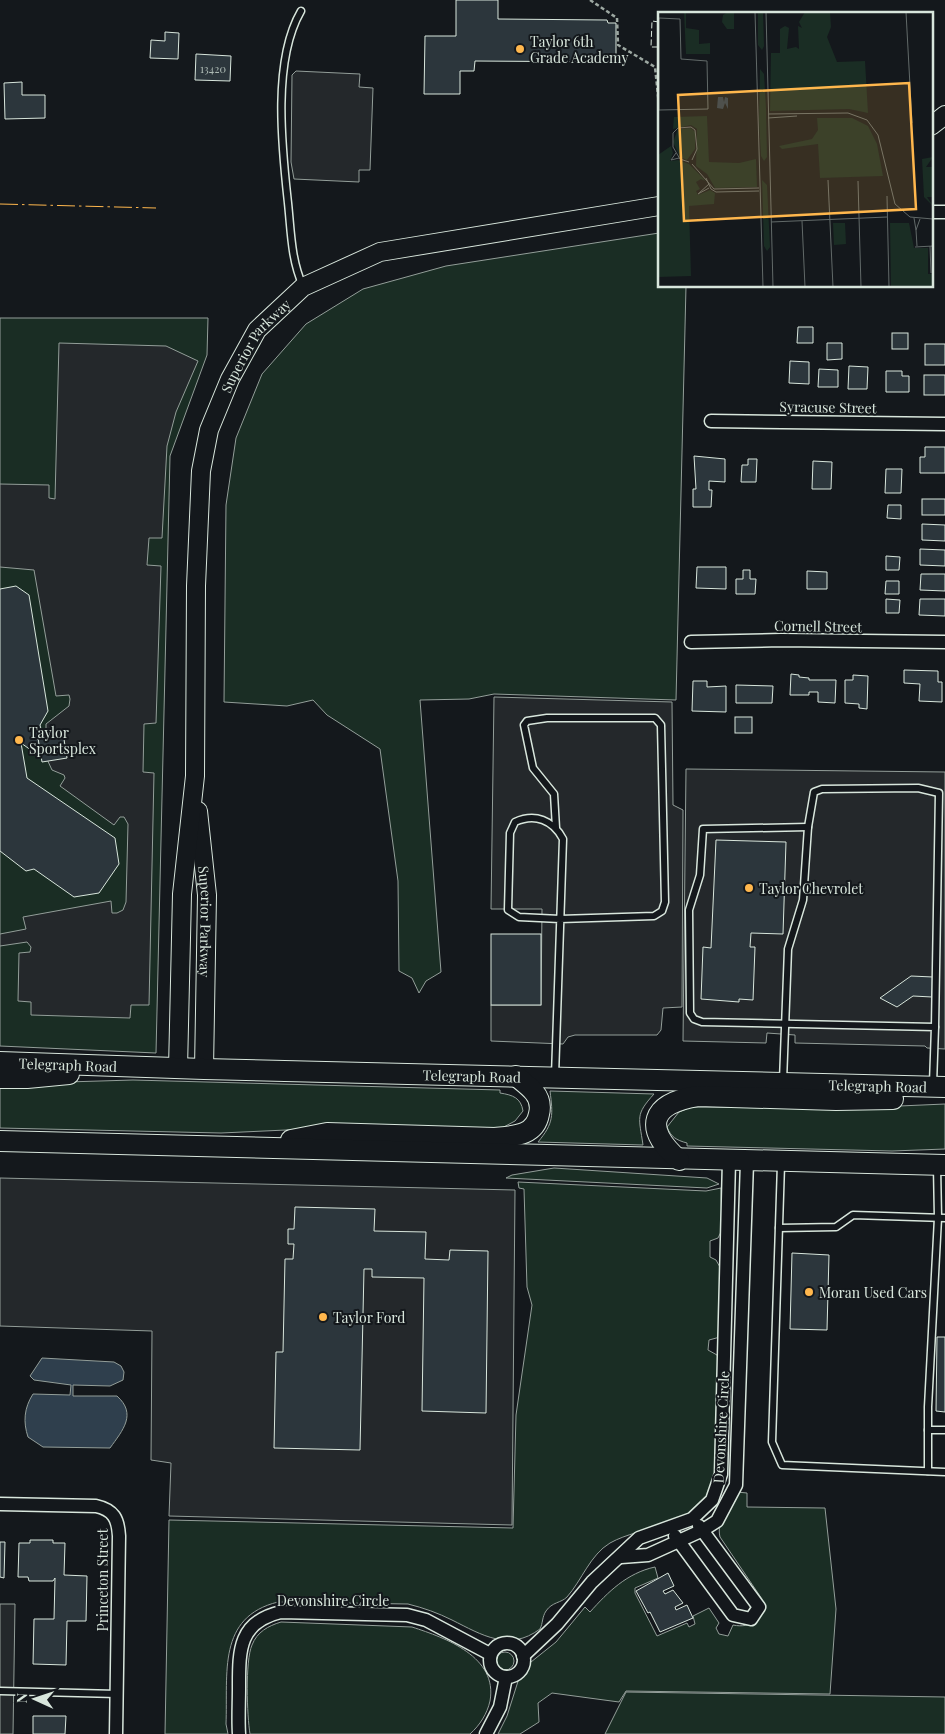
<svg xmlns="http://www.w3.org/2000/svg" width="945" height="1734" font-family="'Playfair Display',serif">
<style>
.green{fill:#1a2d24;stroke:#939e99}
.parking{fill:#24282b;stroke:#939e99}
.water{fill:#2f3f4d;stroke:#939e99}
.building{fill:#2c363c;stroke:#d8e6dc}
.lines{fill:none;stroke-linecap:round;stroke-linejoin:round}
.lane-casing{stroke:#d8e6dc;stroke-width:9}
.street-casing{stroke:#d8e6dc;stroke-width:15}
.secondary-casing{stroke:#d8e6dc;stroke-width:20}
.primary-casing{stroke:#d8e6dc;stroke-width:22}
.path{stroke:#9da8a2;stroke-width:2.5;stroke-dasharray:4 2.5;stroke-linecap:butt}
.lane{stroke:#14181c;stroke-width:6}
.street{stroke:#14181c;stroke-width:12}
.secondary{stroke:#14181c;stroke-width:18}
.primary{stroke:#14181c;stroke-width:20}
.fence{stroke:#d8e6dc;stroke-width:1;stroke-dasharray:6 2.5;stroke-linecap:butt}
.power{stroke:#ffb74d;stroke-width:1;stroke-dasharray:18 4 2.5 4;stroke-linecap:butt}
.poi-dot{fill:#ffb74d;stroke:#14181c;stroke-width:2}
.labels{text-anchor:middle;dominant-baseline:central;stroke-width:4;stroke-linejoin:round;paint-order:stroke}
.number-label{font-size:11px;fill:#adbab4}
.poi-label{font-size:14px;fill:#d8e6dc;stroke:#14181c;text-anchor:start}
.street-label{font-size:14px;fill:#d8e6dc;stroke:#14181c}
.inset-road{fill:none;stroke:#626a69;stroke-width:1}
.view{fill:#ffb74d;fill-opacity:0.15;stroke:#ffb74d;stroke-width:2.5}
.inset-edge{fill:none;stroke:#d8e6dc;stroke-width:2.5}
</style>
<rect width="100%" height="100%" fill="#14181c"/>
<!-- green -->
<g class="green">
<path d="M659,233V286H686L676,700L494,694L469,699L420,700L441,972L426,981L419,993L412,978L399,971L398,881L380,749L327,715L313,700L287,706L224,702L226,505L236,438L262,374L306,324L363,289L446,266Z"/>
<path d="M0,318H208L207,355L170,456L156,1053L0,1046Z"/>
<path d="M133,1080L500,1090V1093C513,1095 521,1098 523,1111L515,1121L500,1129H308L221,1133L0,1128V1084Z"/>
<path d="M550,1091L654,1094C635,1115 639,1117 643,1145L538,1142C554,1123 553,1115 550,1091Z"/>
<path d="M945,1104V1149L892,1151L687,1146V1143C676,1140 671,1137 667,1127L679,1112L691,1107L854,1108Z"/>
<path d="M554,1168L707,1178L719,1184L707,1188L506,1178L512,1175Z"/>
<path d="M518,1182L706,1191L721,1188L722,1230L718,1238L710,1241V1257L716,1260L721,1269L720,1337L709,1340L708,1350L717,1355L720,1360C719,1394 723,1460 711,1489C694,1528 642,1525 610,1543C590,1555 582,1580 567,1597C561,1603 552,1602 546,1611C542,1617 543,1623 540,1629C509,1652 482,1635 452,1620C438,1613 424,1608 408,1604L278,1602C217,1617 228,1673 226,1724L228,1734H165L169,1520L513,1528L516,1415L532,1305L527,1287L524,1189L519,1188Z"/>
<path d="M737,1492L747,1493V1507L825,1508L836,1609L830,1694L626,1691L619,1702L552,1693L538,1703L539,1722L520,1734H498L507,1716L520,1675L526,1666L556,1642L585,1607L590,1612C608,1592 627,1573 655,1567L658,1578L635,1588V1593L657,1636L687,1623L689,1627L695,1624L693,1616L709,1608L719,1623L716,1628L719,1634L728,1636L733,1625C752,1629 763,1618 762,1599L720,1537C716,1521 729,1505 737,1492Z"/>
<path d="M281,1622L412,1627C446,1638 498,1657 490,1701C487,1714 480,1725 470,1734H250C247,1716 245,1661 252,1645C257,1632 268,1626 281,1622Z"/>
<circle cx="505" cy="1661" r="9"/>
<path d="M626,1692L945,1697V1734H605Z"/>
</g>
<!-- parking -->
<g class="parking">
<path d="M296,71L360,74L359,87L373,88L370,170H359V182L294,179L291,162L292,75Z"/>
<path d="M59,343L166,346L198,361L176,412L167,446L162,538H149L147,565L161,566L156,723L144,724L143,772L154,773L149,1005H131L130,1018L31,1015V1002L18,1001L19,953L30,952L31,947L27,942L0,946V934L26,929L23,917L111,901L112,913H117L123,910L126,902L128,824L124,817H120L114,825L60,786L65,778L64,775L52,770L46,757V724L69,706L70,699L69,695L56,696L34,570L0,567V484L49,485V498L55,499Z"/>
<path d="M494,697L672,702L673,805L683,810L682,1007L663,1008L661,1030L657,1035H575L568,1037L563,1044L491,1041V1005H541L542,909H491Z"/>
<path d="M686,769L945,772V1049L927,1048L925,1046L795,1043V1035L767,1033L766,1043L683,1041Z"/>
<path d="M0,1178L515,1190L512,1525L169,1516L171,1463L151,1460L152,1331L0,1326Z"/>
<path d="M0,1604H15L13,1734H0Z"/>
</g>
<!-- water -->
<path class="water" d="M42,1358L114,1362L121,1366L124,1372L123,1380L110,1386L73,1385V1396H117C137,1414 123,1430 110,1448L43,1447L28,1437C23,1422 24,1408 33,1394L70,1395L71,1385L34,1380L30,1376Z"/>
<!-- building -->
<g class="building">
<path d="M456,0H498V19L607,20L608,23H616V62L475,61L474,71H460V94H424L425,36H456Z"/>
<path d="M165,32L179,33L178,59L150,58L151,40L165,41Z"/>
<path d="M196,54L231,56L230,81L195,80Z"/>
<path d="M22,82V95H45V118L5,119L4,83Z"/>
<path d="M798,327H813V343H797Z"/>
<rect x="892" y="333" width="16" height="16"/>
<path d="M827,343H842V359L827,360Z"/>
<rect x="925" y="344" width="20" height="21"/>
<path d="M790,361L809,362V384L789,383Z"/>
<path d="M849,366L868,367L867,389H848Z"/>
<path d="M819,369L838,370V387H818Z"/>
<path d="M886,371H902V376H909V392H886Z"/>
<rect x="924" y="375" width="21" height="20"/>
<path d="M925,447H945V473H920V457H925Z"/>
<path d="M694,456L725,459V482L709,481V490H712L711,507H693V489H696Z"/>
<path d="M748,459H757L756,482H741L742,465H748Z"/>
<path d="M813,461L832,462L831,489H812Z"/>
<path d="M886,469H902L901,493H885Z"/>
<rect x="922" y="499" width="23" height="16"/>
<path d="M888,505H901V519L887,518Z"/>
<path d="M922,524L945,525V541L922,540Z"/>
<path d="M920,549L945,550V566L920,565Z"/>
<path d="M886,556L900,557L899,570H886Z"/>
<path d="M697,567H726V589L696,588Z"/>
<path d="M743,570H750V579H756L755,594H736V579H743Z"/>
<path d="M807,571L827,572V589H807Z"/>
<path d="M921,574H945V591L920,590Z"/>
<path d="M886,581H899V594H885Z"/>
<path d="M16,586L29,595L48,711L40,725L43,737L38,738L42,758L21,743L27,778L115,838L119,864L99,893L74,897L34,869L26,871L0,851V589Z"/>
<path d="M886,599L900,600L899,613H886Z"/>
<path d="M920,599H945V616L919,615Z"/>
<path d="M904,670L938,671V682H942V702L919,701L920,684L904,683Z"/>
<path d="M791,674L799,675V677L809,678V680H836L835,703L818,702V692H809V695H790Z"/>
<path d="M853,675L868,676L867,709L859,708V704L845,703V680H853Z"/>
<path d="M693,681H707V687L726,686V712L692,711Z"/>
<path d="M736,685L773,686L772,703H736Z"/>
<rect x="735" y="717" width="17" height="16"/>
<path d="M63,733L67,758L42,762L38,738Z"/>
<path d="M716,840L786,842L783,934L751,933L750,947H755L753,1000L739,999V1002L701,999L703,947L711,948Z"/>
<rect x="491" y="934" width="50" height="71"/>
<path d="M911,976L933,977L932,997L913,996L897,1007L880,998Z"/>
<path d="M295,1207L375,1209L374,1231L426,1232L425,1259L449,1260L450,1250L488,1251L486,1413L422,1411L424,1278L372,1277V1269H364L360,1450L274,1448L276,1352H283L285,1259H293L294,1244H288V1229H294Z"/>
<path d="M792,1253L829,1255L827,1330L790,1329Z"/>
<path d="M937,1337H945V1412L936,1411Z"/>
<path d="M30,1540H53V1543H65L64,1575L87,1576L86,1621H67L66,1665L33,1664L34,1619H54L55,1578L53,1581H29L28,1577H18L19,1543H30Z"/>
<path d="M0,1542H5L4,1578L0,1577Z"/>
<path d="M668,1573L674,1586L663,1591L665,1594L673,1590L683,1603L675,1607L676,1610L687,1605L693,1618L660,1632L650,1612L648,1613L636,1591Z"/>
<path d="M33,1716H66L65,1734H33Z"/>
</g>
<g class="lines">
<defs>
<g id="lane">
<path d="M301,11C272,61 282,148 288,203C291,231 291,260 303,286"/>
<path d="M808,827L703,829L700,875L689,910L690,1013L694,1019L702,1022L935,1027L933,1084"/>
<path d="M555,1076C558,997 560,918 563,839C553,820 535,813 515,822L510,833L508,910L519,917L560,919L654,916L662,911L665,902L661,725L655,718H547L527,721L524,725L533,768L554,794L556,828"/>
<path d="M783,1081L788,949L803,900L808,827L814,792L822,789L918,788L939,793L935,1027"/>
<path d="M781,1164L772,1442L782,1465L945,1472"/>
<path d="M779,1228L836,1227L853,1215L945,1218"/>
<path d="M928,1430H945"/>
<path d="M928,1471V1407L938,1218L937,1166"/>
<path d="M0,1691L117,1694"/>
</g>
<g id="street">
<path d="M931,212H945"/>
<path d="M711,421L945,424"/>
<path d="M691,642L781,640L945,642"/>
<path d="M0,1504L96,1506C114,1510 118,1519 119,1536L116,1734"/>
<path d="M675,1536L733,1615L751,1619L759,1607L699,1526"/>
<path d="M621,1557L648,1555L703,1530L717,1521L736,1485L747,1162"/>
<circle cx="507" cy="1660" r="17"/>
<path d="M523,1656L557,1624L592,1582L639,1538L692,1519L712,1500L721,1474L729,1161"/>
<path d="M239,1734C238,1719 239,1703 239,1688C239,1651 238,1622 281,1612L407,1615L426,1620L490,1654"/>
<path d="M486,1734L500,1707L506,1677"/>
</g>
<g id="secondary">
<path d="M931,126L945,115"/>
<path id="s1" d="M198,811L207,895L204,1069"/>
<path id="s2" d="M178,1069L182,894L195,776L196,586L201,471L209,430L230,379L257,330L303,287L380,252L659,206"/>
</g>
<g id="primary">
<path id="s3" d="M0,1062L204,1069L945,1087"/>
<path d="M0,1078H27L69,1074"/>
<path d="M291,1140L327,1133L495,1138C514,1136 535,1136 539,1114C541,1106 539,1098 534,1092C529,1086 522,1081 516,1076"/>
<path d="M0,1141L945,1165"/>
<path d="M679,1160C642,1128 651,1103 698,1096L836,1100L893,1099"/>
</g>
</defs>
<!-- lane casing -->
<use href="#lane" class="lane-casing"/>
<!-- street casing -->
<use href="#street" class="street-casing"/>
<!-- secondary casing -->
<use href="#secondary" class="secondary-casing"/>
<!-- primary casing -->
<use href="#primary" class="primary-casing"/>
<!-- path -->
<path class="path" d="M590,0L617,18L618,45L655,67L659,105"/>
<!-- lane -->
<use href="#lane" class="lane"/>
<!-- street -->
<use href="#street" class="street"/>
<!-- secondary -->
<use href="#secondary" class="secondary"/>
<!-- primary -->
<use href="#primary" class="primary"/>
<!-- fence -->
<path class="fence" d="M659,22L652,21L651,47H659"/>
<!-- power -->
<path class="power" d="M0,204L156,208"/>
</g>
<!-- markers -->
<g class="poi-dot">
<circle cx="520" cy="49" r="5"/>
<circle cx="19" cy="740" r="5"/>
<circle cx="749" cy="888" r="5"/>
<circle cx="809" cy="1292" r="5"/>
<circle cx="323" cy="1317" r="5"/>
</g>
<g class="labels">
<!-- number labels -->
<g class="number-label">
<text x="213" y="68">13420</text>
</g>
<!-- poi labels -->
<g class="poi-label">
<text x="530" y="41">Taylor 6th<tspan x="530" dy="16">Grade Academy</tspan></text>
<text x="29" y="732">Taylor<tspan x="29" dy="16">Sportsplex</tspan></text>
<text x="759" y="888">Taylor Chevrolet</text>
<text x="819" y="1292">Moran Used Cars</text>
<text x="333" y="1317">Taylor Ford</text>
</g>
<!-- street labels -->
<g class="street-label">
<text stroke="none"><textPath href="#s2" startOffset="738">Superior Parkway</textPath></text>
<text transform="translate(828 407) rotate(1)">Syracuse Street</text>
<text transform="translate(818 626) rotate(1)">Cornell Street</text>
<text stroke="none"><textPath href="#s1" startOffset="111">Superior Parkway</textPath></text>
<text stroke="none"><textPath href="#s3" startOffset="68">Telegraph Road</textPath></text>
<text stroke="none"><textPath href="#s3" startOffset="472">Telegraph Road</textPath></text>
<text stroke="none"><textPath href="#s3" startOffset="878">Telegraph Road</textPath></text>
<text transform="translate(721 1427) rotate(-87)">Devonshire Circle</text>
<text transform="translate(102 1580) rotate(-90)">Princeton Street</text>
<text x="333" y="1600">Devonshire Circle</text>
</g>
</g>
<!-- overview -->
<g transform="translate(658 12)">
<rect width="275" height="275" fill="#14181c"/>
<path d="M26,0H33L28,1V16L41,18V32L52,31V42H28ZM70,0H76V17H69L64,10L65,3ZM100,0H105L106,34L104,38L100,33ZM147,0H172L173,15L169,25L179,50L207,49L210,101L191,97L112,99L113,41H122V17L127,14L131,16L129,37L138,35L141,37L140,14L144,16L141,10ZM102,57L106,62L108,96L109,145L106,149L103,144L101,109ZM49,104L51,150L81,151L98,147L99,175L57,176L49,162L38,154L39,117L33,113L15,117L16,105ZM159,106H194L210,114L219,132L225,164L162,166L160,132L124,137L121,134L154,127L160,118ZM33,116L37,120V137L29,148L22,145L15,130L20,117ZM13,134L15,141L12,149L20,148L31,152L45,166L47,169L43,167L38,170L42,177L38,179L40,183L52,178L57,181L56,192L31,194L33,264L0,265V143ZM275,145L268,155H275V185H269L275,194L266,185L264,147ZM104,168L109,173L112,235L109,239L106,234ZM175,211H187L188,232L176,233ZM232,211H251L256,236H270V262H275V275H233Z" fill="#1a2d24"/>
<path d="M60,85H65L66,90L67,85L70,86V97L67,91L65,97L59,96Z" fill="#2f3f4d"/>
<path class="inset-road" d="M97,0L105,275M108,0L115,275M248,0L254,111M1,6L22,7L23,47L49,49L50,97L1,98ZM110,102L190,101L209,108L220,123L237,192L252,205L275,207M110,106L139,104M18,141L13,148L21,146M31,150L22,147L15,135V121L20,116L33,115L37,118L39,137L34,148M34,152L56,177L101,176M48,166L53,177L58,180L101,179M170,168L175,275M200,169L203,275M51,172L40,182L51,176M229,184L231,275M256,206L258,218L262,207M144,209L147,275M113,210L229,205M258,218L259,234M272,234L273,261M257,235L275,234"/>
<path class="view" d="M251,71L258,197L26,209L20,83Z"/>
<rect width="275" height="275" class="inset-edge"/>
</g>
<!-- north arrow -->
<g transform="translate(35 1699) rotate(273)" stroke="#14181c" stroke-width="4" paint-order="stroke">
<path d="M0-4L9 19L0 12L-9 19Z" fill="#d8e6dc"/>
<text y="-8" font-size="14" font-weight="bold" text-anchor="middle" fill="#d8e6dc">N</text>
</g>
</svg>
